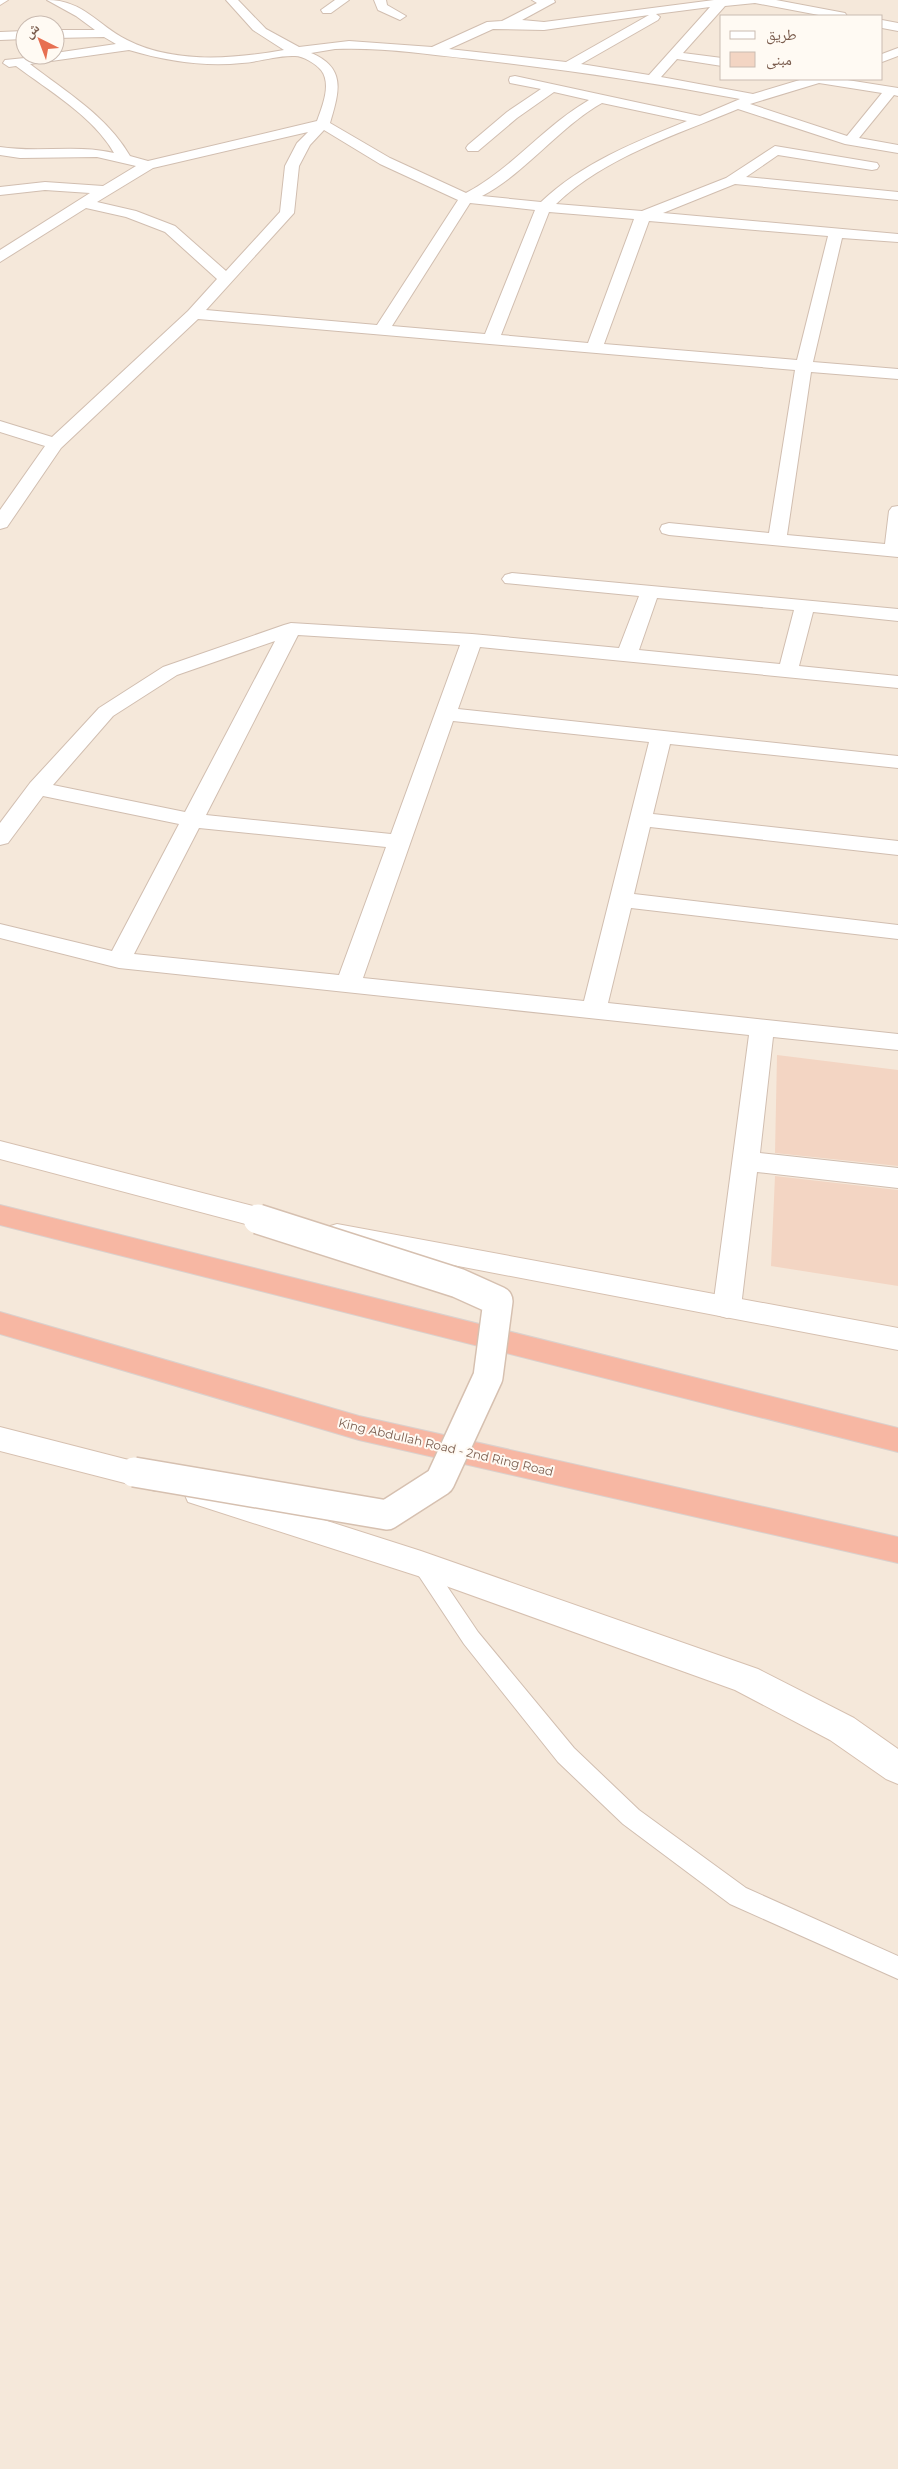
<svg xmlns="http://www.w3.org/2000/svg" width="898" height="2469" font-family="Montserrat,'Noto Naskh Arabic',sans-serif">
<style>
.residential{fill:#f5e8da;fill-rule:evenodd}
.building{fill:#f3d5c3}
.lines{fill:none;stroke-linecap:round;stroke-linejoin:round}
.lane-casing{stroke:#d1beb0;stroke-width:2}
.street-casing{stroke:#d1beb0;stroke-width:2}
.secondary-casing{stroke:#d6c0b0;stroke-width:2}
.highway-casing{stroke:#dad1cd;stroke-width:2}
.lane{fill:#fff;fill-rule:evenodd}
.street{fill:#fff;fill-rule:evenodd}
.secondary{fill:#fff;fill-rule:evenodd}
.highway{fill:#f7b7a3;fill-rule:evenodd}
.secondary-bridge-casing{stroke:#d6c0b0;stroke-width:32;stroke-linecap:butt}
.secondary-bridge{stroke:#fff;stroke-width:29}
.labels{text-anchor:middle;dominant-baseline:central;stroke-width:4;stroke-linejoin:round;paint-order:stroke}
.street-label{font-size:12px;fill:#7a5c4d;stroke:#fffaf3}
</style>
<rect width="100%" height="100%" fill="#fdf6ec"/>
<!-- residential -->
<path class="residential" d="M0,0H898V2469H0ZM722,16H882V79H722ZM25,25H55V55H25Z"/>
<!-- building -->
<g class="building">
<path d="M777,1055L898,1070V1166L775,1153Z"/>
<path d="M775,1176L898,1190V1286L771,1266Z"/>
</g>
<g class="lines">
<defs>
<path id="lane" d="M421,1556L428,1558L478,1632L574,1748L639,1810L746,1888L898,1956V1979L730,1904L623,1824L558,1762L464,1644L411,1564L414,1558Z"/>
<g id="street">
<path d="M47,0C84,0 97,25 127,40C174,64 234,59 284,50L253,30L226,0H238L266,29L299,47L349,41L432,47L487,22L502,21L537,3L532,0H554L555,2L522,20L544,22L714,0H776L845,13L847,16H824L755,3L725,6L683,53L722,58V66L677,59L661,77L753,94L803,79H841L898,88V96L894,95L859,138L898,145V153L845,144L738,109C676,135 605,157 556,204L642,211L726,178L775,146L877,163L879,166L877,169L872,170L778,155L746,177L898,192V200L735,184L663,213L898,234V242L842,238L813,362L898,369V379L811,372L787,535L885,544L889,511L892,507L898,506V557L669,535L662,533L660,529L662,525L669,523L769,533L795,370L198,319L61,448L7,527L0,529V510L45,446L0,432V421L52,437L188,311L217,279L165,232L126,217L86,208L0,262V250L90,193L45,190L0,195V187L45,182L103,186L136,166L97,157L20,158L0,155V147C38,153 77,144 114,153C94,117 48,90 16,66L9,67L3,63L5,60L55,55V53L116,44L104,37L55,38V30H95L76,16ZM710,7L649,75L581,64L658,20L660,17L656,14ZM649,15L566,62L449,49L493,29L544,30ZM335,49C380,47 427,54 472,59C562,69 651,82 740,99L700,116L515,76L510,77L509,80L510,83L541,89L507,112L468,145L466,148L468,151H478L517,118L554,92L589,100C544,126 513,168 466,193L390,158L330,123C339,92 347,68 311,53ZM129,50C166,61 204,67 242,63C259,62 278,55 295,56C303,56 316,64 321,70C332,84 322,107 317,121L148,161L130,156C107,116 66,92 30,64ZM819,83L882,93L847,136L750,104ZM602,103L687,121C635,142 582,163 541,202L482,196C527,172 558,128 602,103ZM324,130L380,164L458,200L377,325L206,310L294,213L299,166L310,145ZM308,132L297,143L285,166L280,212L226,271L175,226L136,211L97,202L153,168ZM470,203L535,210L485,334L392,326ZM549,212L634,219L588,343L501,335ZM649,221L828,236L797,360L604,344Z"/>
<path d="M335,0H349L331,13H323L321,10Z"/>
<path d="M374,0H386L387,5L406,16L400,20L378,10Z"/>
<path d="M882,20L898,23V31L882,28Z"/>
<path d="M25,31V39L0,40V32Z"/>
<path d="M898,48V56L882,62V54Z"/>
<path d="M512,573L898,609V621L813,612L799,666L898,676V688L480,647L458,709L898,756V768L670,744L653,814L898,841V855L650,827L634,894L898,925V939L631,908L608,1003L898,1034V1050L773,1037L760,1153L898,1168V1188L757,1172L741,1307L737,1315L727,1318L717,1315L713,1307L749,1035L119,968L0,938V924L112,951L179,824L43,796L8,843L0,845V823L30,783L99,708L163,667L284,625L291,623L472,634L619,648L639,596L505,583L502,579L505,575ZM657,598L794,610L780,664L639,650ZM298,635L460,645L391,834L206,815ZM275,641L185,812L53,785L113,716L177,675ZM453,721L649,742L584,1001L363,978ZM199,828L386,847L339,975L134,954Z"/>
</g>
<g id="secondary">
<path d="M0,0H8L0,5Z"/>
<path d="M0,1141L280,1213L290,1216L294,1223L290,1230L280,1233L0,1159Z"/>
<path d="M337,1224L898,1328V1350L327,1241L323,1234L327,1227Z"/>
<path d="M0,1427L156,1467L167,1470L171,1479L167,1488L156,1491L0,1451Z"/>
<path d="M199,1480L421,1551L758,1669L854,1718L898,1749V1784L886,1779L830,1740L735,1690L418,1576L188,1502L184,1493L188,1484Z"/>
</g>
<g id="highway">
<path d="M0,1205L898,1428V1452L0,1225Z"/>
<path d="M0,1312L359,1416L898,1537V1563L359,1440L0,1334Z"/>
</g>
</defs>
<!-- lane casing -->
<use href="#lane" class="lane-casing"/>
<!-- street casing -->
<use href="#street" class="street-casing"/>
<!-- secondary casing -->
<use href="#secondary" class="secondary-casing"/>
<!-- highway casing -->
<use href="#highway" class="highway-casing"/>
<!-- lane -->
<use href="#lane" class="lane"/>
<!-- street -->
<use href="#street" class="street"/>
<!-- secondary -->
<use href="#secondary" class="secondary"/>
<!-- highway -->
<use href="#highway" class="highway"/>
<defs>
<path id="secondary-bridge" d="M134,1472L387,1515L440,1481L488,1377L498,1301L458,1283L258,1219"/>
</defs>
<!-- secondary-bridge casing -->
<use href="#secondary-bridge" class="secondary-bridge-casing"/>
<!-- secondary-bridge -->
<use href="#secondary-bridge" class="secondary-bridge"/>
</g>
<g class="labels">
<!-- street labels -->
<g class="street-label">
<text transform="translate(446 1447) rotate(13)">King Abdullah Road - 2nd Ring Road</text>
</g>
</g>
<!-- legend -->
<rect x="720" y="15" width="162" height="65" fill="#fffaf3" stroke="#cabbb1"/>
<rect x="730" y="31" width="25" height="8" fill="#ffffff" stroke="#cabbb1"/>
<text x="766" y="40" font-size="15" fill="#7a5c4d">طريق</text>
<rect x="730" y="52" width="25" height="15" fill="#f3d5c3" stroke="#cabbb1"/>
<text x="766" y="65" font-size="15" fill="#7a5c4d">مبنى</text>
<!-- north arrow -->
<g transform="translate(40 40) rotate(318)"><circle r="24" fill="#fffaf3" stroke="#cabbb1"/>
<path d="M0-4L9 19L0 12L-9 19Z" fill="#e76f51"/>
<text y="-8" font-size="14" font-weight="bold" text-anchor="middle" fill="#7a5c4d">ش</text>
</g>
</svg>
